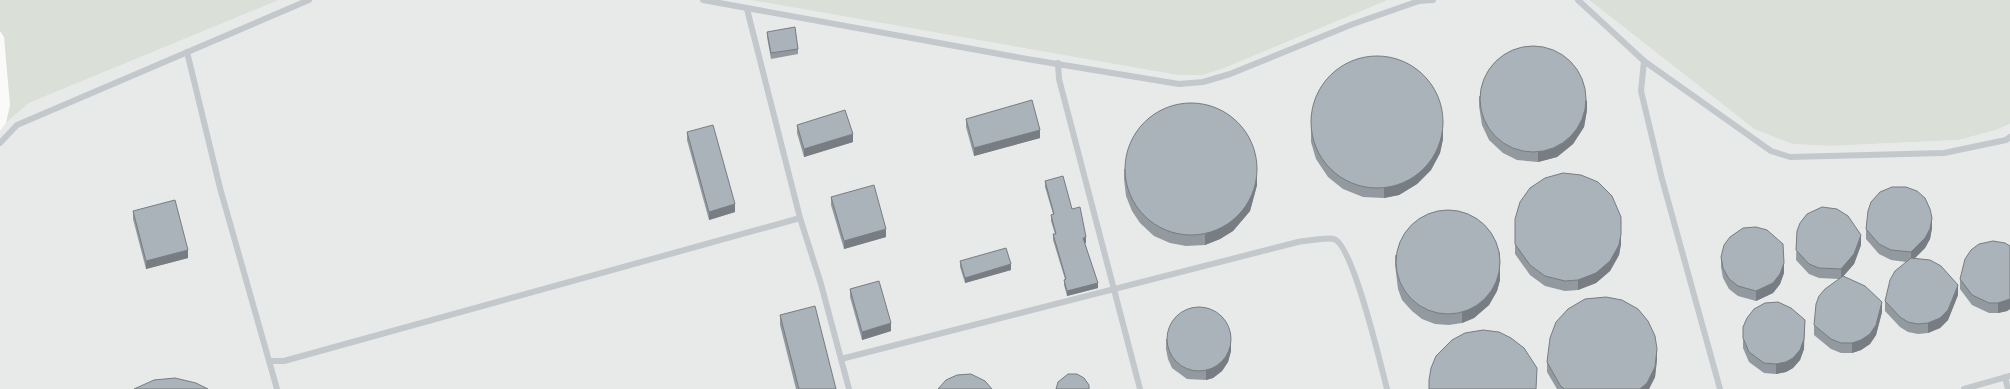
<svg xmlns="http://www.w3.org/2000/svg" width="2010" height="389" font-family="Jost,sans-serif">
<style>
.built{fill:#e8e9e9}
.green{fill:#dadfd7}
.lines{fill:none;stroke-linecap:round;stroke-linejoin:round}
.lane{stroke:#c3c8cc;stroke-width:6}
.wall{fill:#929a9f}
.shaded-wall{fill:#777d82}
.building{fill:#aab3b9;stroke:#777d82}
</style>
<rect width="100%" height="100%" fill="#fafaf8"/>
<!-- built -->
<path class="built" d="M279,0H750L1177,75H1203L1222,69L1388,0H1589L1754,129L1792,144L1830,146L1959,140L1996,130L2010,124V389H0V131L6,123L29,103Z"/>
<!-- green -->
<g class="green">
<path d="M0,0H279L29,103L6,123L10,105L4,37L0,31Z"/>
<path d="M750,0H1388L1222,69L1203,75H1177Z"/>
<path d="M1589,0H2010V124L1996,130L1959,140L1830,146L1792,144L1754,129Z"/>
</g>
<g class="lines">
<!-- lane -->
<g class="lane">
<path d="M703,0L1027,59L1179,84L1203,82L1230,74L1353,24L1419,1L1433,0"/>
<path d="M1578,0L1644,61L1771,151L1790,157L1944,153L2006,140L2010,137"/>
<path d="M747,9L800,218L821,284L849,389"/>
<path d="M187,52L220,188L277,389"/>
<path d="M1644,61L1641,91L1662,179L1720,389"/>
<path d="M1058,63L1059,79L1140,389"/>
<path d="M0,143L17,125L309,0"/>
<path d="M841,359L1298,242C1306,241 1327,237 1334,239C1353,245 1381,366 1387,389"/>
<path d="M270,361H284L800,218"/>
<path d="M2005,377L2008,389"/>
<path d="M1964,389L2010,376"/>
</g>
</g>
<!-- wall -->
<g class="wall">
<path d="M767,32L798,49V54L771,59L767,37Z"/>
<path d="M1479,96L1587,110L1584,127L1573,144L1557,157L1538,162L1517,160L1503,153L1489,140L1482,125L1479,106Z"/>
<path d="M1311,113L1443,139L1440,153L1431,170L1417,184L1399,195L1384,198L1363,197L1343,189L1328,177L1316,159L1311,142Z"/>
<path d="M966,119L1040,138L974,156L966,127Z"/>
<path d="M797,125L853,142L804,157L797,133Z"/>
<path d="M687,132L735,212L709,220L687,140Z"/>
<path d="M1124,169L1257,185L1250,211L1233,231L1220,239L1205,245L1186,246L1170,243L1154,236L1140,223L1132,211L1126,196L1124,179Z"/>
<path d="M1045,181L1072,209L1086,243H1085L1098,288L1067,296L1064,285V280L1065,279L1053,240V234H1055L1051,221V215L1053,214L1045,187Z"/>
<path d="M831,197L886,237L844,249L831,205Z"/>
<path d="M133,211L188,258L146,269L133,219Z"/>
<path d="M1515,219L1621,244L1619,255L1610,271L1596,283L1578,290L1565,291L1545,286L1530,275L1515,254Z"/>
<path d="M1932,228L1930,239L1925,248L1915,258L1958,295L1948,320L1940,328L1928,333L1918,334L1908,332L1900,327L1885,311V301L1906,262L1891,260L1879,254L1866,239V229Z"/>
<path d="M1797,231L1861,245L1854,264L1843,276L1882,312L1876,335L1870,344L1861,350L1852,353H1841L1831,349L1814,335V325L1839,279L1819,278L1809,274L1796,260Z"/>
<path d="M2010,246V309L2007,311L1998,313H1989L1972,305L1960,289V279Z"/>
<path d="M1395,255L1500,280L1497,291L1489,305L1474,318L1462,323L1449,325L1435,324L1422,319L1412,311L1402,300L1398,289L1395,265Z"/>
<path d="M1721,257L1784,273L1780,284L1773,293L1756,301L1738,296L1729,289L1723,278L1721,267Z"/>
<path d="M960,261L1011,270L965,283L960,267Z"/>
<path d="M850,289L891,331L862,340L850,297Z"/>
<path d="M780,315L836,389H796L780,325Z"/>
<path d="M1743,338L1804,349L1800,360L1793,368L1786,372L1776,374L1764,373L1749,362L1743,348Z"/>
<path d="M1166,339L1231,351L1228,362L1222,371L1213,378L1206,380L1187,379L1172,368L1168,359L1166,349Z"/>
<path d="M1657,359L1655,377L1649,389H1557L1547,372V362Z"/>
</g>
<!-- shaded-wall -->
<g class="shaded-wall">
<path d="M1587,100V110L1584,127L1573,144L1557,157L1538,162V152Z"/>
<path d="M1443,129V139L1440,153L1431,170L1417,184L1399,195L1384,198V188Z"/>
<path d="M1040,130V138L974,156V148Z"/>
<path d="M853,134V142L804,157V149Z"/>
<path d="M1257,175V185L1250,211L1233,231L1220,239L1205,245V235Z"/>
<path d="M735,204V212L709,220V212Z"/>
<path d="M1932,218V228L1930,239L1925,248L1911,262V252Z"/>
<path d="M886,229V237L844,249V241Z"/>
<path d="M1621,234V244L1619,255L1610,271L1596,283L1578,290V280Z"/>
<path d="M1861,235V245L1854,264L1841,279V269Z"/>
<path d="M1086,237V243H1083V238Z"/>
<path d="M188,250V258L146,269V261Z"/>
<path d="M1500,252V280L1497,291L1489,305L1474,318L1462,323V313Z"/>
<path d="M1784,263V273L1780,284L1773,293L1756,301V291Z"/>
<path d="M1011,264V270L965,283V278Z"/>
<path d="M1098,283V288L1067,296V291Z"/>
<path d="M1958,285V295L1948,320L1940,328L1928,333V323Z"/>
<path d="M2010,299V309L2007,311L1998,313V303Z"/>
<path d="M1882,302V312L1876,335L1870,344L1861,350L1852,353V343Z"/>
<path d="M1805,320L1804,349L1800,360L1793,368L1786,372L1776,374V364Z"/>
<path d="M891,323V331L862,340V332Z"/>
<path d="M1231,341V351L1228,362L1222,371L1213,378L1206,380V370Z"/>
<path d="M1657,349V359L1655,377L1649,389H1640Z"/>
</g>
<!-- building -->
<g class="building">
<path d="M795,27L798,49L771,53L767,32Z"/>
<circle cx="1533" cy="99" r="53"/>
<circle cx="1377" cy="122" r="66"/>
<path d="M1032,100L1040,130L974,148L966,119Z"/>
<circle cx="1191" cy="169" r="66"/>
<path d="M845,110L853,134L804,149L797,125Z"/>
<path d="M713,125L735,204L709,212L687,132Z"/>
<path d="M1563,173L1581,175L1598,182L1612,196L1621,217V234L1619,245L1610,261L1596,273L1578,280L1565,281L1545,276L1530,265L1515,244V219L1520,202L1530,188L1545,178Z"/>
<path d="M1063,176L1072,209L1080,207L1086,237L1083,238L1098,283L1067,291L1064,280L1066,279L1053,234H1056L1051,215L1054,214L1045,181Z"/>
<path d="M874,185L886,229L844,241L831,197Z"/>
<path d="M1892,187H1906L1917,191L1925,198L1930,209L1932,218L1930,229L1925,238L1911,252L1891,250L1879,244L1866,229L1868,211L1871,202L1880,192Z"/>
<path d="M175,200L188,250L146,261L133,211Z"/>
<path d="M1822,207L1837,209L1848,216L1861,235L1854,254L1841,269L1819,268L1809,264L1796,250L1797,231L1800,223L1807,214Z"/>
<circle cx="1448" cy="262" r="52"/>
<path d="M1756,227L1767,230L1783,244L1784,263L1780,274L1773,283L1756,291L1738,286L1729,279L1723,268L1721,257L1724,245L1730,237L1743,228Z"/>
<path d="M1993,241L2005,243L2010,246V299L1998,303H1989L1972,295L1960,279L1965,259L1971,250L1979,244Z"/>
<path d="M1006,248L1011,264L965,278L960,261Z"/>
<path d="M1911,258L1930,260L1941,266L1958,285L1948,310L1940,318L1928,323L1918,324L1908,322L1900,317L1885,301L1890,280L1895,271Z"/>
<path d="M1843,276L1865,286L1882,302L1876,325L1870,334L1861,340L1852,343H1841L1831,339L1814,325L1816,304L1819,296L1825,289Z"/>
<path d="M879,281L891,323L862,332L850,289Z"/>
<path d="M1606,297L1622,300L1638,309L1648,321L1655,336L1657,349L1655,367L1647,383L1640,389H1564L1560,385L1547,362L1550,338L1556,322L1568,309L1585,299Z"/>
<path d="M1778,302L1791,308L1805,320L1804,339L1800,350L1793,358L1786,362L1776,364L1764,363L1749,352L1743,338V327L1747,318L1754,309L1765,303Z"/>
<path d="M815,306L836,389H799L780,315Z"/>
<circle cx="1199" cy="339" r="32"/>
<path d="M1483,330L1499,332L1511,338L1524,348L1537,368L1536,389H1429V380L1431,368L1436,356L1452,340L1465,333Z"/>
<path d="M971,374L985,381L992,389H938L946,380L957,375Z"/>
<path d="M1068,374H1077L1084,378L1089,385V389H1056L1058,382Z"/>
<path d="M175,378L196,383L208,389H134L154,380Z"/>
</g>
</svg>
